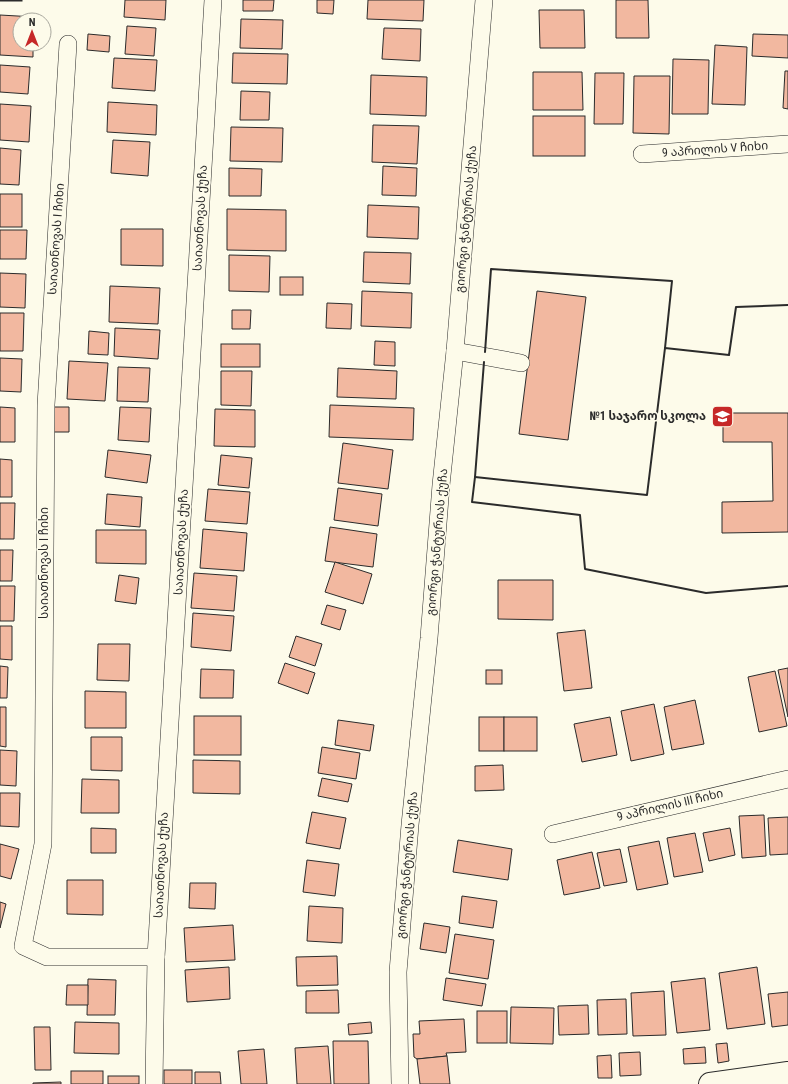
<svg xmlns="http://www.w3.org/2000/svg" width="788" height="1084" font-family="'Roboto Condensed','Noto Sans Georgian',sans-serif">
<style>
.building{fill:#f2b8a0;stroke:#2b2b2b}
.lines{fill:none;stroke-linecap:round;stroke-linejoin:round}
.street-casing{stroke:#2b2b2b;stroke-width:18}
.secondary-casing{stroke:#2b2b2b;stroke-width:24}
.street{stroke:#fdfbea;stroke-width:17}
.secondary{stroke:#fdfbea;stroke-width:22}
.wall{stroke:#2b2b2b;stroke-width:2}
.labels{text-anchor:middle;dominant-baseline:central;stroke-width:3;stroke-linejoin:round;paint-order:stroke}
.street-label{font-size:12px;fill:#2b2b2b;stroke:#fdfbea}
.poi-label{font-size:12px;font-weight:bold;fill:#2b2b2b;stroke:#fdfbea;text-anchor:end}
</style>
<rect width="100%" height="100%" fill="#fdfbea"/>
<!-- building -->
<g class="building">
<rect x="0" y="0" width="22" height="1"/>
<path d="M125,0H166L165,20L124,17Z"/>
<path d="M243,0H274L273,11H243Z"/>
<path d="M317,0H334L333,14L317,13Z"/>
<path d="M368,0H424L423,21L367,19Z"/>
<path d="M616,0H648L649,38H616Z"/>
<path d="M539,10H584L585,48H540Z"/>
<path d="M0,15L35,17V20H20V44H33V57L0,55Z"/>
<path d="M241,19L283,20L282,49L240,48Z"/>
<path d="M127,26L156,28L154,56L125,54Z"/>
<path d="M384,28L421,29L420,61L382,59Z"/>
<path d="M88,34L110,36L109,52L87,50Z"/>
<path d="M753,34L788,35V58L752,56Z"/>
<path d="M715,45L747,47L745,105L712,104Z"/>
<path d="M233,53L288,54L287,84L232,83Z"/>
<path d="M114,58L157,60L155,91L112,88Z"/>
<path d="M673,59L709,60L708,114H672Z"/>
<path d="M0,65L30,67L28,94L0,92Z"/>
<path d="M785,71H788V109L783,108Z"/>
<path d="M533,72H582L583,110H533Z"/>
<path d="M595,73H624L623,124H594Z"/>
<path d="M371,75L427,77L426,116L370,114Z"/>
<path d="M634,76H670L669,134L633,133Z"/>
<path d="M241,91L270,92L269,120H240Z"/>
<path d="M108,102L157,105L156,135L107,132Z"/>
<path d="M0,104L31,106L29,142L0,140Z"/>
<rect x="533" y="116" width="52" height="40"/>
<path d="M373,125L419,126L417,164L372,162Z"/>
<path d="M231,127L283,128L282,162L230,161Z"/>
<path d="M113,140L150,142L148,176L111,173Z"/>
<path d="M0,148L21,150L19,185L0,184Z"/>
<path d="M383,166L417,168L416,196L382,195Z"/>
<path d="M229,168L262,169L261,196H229Z"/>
<rect x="0" y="194" width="22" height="33"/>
<path d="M368,205L419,207L418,239L367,237Z"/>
<path d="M227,209L286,210V251L227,250Z"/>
<path d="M121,229H163V266L121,265Z"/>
<path d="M0,230H27L26,259H0Z"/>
<path d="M364,252L411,253L410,284L363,282Z"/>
<path d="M229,255L270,256L269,292L229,291Z"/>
<path d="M0,273L26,274L25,308L0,307Z"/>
<rect x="280" y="277" width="23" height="18"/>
<path d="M110,286L160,288L158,324L109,322Z"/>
<path d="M362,291L412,293L411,328L361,326Z"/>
<path d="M537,291L586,297L568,440L519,434Z"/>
<path d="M327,303L352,304L351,329L326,328Z"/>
<path d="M232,310H251L250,329H232Z"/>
<path d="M0,313H24L23,351H0Z"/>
<path d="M115,328L160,330L158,359L114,356Z"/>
<path d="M89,331L109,333L108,355L88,354Z"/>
<path d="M375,341L395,342V366L374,365Z"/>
<rect x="221" y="344" width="39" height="23"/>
<path d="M0,358L22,359L21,392L0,391Z"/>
<path d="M69,361L108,363L105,401L67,399Z"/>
<path d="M118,367L150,368L148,402L117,401Z"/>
<path d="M338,368L397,371L396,399L337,397Z"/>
<path d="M221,371H252L251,406L221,405Z"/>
<path d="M330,405L414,408L413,440L329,437Z"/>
<path d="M0,407L15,408V442H0Z"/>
<path d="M54,407H69V432H53Z"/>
<path d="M120,407L151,408L149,442L118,440Z"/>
<path d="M215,409L255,410V447L214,446Z"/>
<path d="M723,413H788V532L722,533V502L773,501L772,442H723Z"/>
<path d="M343,443L393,450L388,489L338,483Z"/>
<path d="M108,450L151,455L147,483L105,477Z"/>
<path d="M221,455L252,458L249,488L218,485Z"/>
<path d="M0,459L12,460V497H0Z"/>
<path d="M338,488L382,494L378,526L334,520Z"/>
<path d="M208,489L250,492L247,524L205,521Z"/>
<path d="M107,494L142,497L140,527L105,524Z"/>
<path d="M0,503H15L14,539H0Z"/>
<path d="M330,527L377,534L373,567L325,561Z"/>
<path d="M203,529L247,533L244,571L200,568Z"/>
<path d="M96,530H146V564L96,563Z"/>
<path d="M0,550H13L12,581H0Z"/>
<path d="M335,562L372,574L363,604L325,592Z"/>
<path d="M194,573L237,576L234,611L191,608Z"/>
<path d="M119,575L139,578L136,604L115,601Z"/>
<path d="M498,580H553V620L498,619Z"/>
<path d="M0,586H15L14,621H0Z"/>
<path d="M327,605L346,610L340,630L321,624Z"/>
<path d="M193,613L234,616L231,651L191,647Z"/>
<path d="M0,626H12V660L0,659Z"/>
<path d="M585,630L592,688L564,691L557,633Z"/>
<path d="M296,636L322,644L315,666L289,657Z"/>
<path d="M98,644H130L129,681L97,680Z"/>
<path d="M285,663L315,673L308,694L278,683Z"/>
<path d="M0,666L8,667L7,698H0Z"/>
<path d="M788,668V717L778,670Z"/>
<path d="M201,669L234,670L233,698H200Z"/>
<rect x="486" y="670" width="16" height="14"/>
<path d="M775,671L787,726L759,732L748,677Z"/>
<path d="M85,691L126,692V728H85Z"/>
<path d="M695,700L704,744L672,750L664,707Z"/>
<path d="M654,704L664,754L631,761L621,711Z"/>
<path d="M0,707H6V747L0,746Z"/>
<rect x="194" y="716" width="47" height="39"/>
<rect x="479" y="717" width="25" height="34"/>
<rect x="504" y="717" width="33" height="34"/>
<path d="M610,717L617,755L582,762L574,724Z"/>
<path d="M338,720L374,725L370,751L335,745Z"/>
<path d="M91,737H122V771L91,770Z"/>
<path d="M322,747L360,753L356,779L318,773Z"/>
<path d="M0,750L17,751L16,786L0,785Z"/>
<path d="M193,760L240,761V794L193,793Z"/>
<path d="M503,765L504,790L475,791V766Z"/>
<path d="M322,778L352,784L348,802L318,796Z"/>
<path d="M82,779L119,780V813H81Z"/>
<path d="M0,793H20L19,827L0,826Z"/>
<path d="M312,812L346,818L340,849L306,843Z"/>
<path d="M764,815L766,856L742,858L739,816Z"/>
<path d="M788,817V854L770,855L768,818Z"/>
<path d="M91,828L116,829V853H91Z"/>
<path d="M730,828L735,855L709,861L703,833Z"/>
<path d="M695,833L703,872L674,877L667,838Z"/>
<path d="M458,840L512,849L508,880L453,872Z"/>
<path d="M659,841L668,884L637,890L628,847Z"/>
<path d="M0,844L19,849L11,879L0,876Z"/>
<path d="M620,849L627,882L604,886L597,853Z"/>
<path d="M592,852L600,888L564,895L557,860Z"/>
<path d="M307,860L339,864L335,896L303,892Z"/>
<path d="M67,880H103V915L67,914Z"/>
<path d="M190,883H216L215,909L189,908Z"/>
<path d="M462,896L497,901L493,928L459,923Z"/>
<path d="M0,902L6,904L0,928Z"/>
<path d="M309,906L343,908L342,943L307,941Z"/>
<path d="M424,923L450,927L446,953L420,949Z"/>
<path d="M233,925L235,960L186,962L184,928Z"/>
<path d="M455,934L494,940L488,979L449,973Z"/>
<path d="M337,956L338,985L297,986L296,957Z"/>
<path d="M229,967L230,999L187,1002L185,970Z"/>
<path d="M757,967L765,1024L727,1029L719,973Z"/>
<path d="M446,978L486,984L482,1006L443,1000Z"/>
<path d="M705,978L710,1030L677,1033L671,982Z"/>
<path d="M88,979L116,980L115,1015H87Z"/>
<path d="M67,985H88V1005H66Z"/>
<path d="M338,990L339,1013H306V991Z"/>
<path d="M664,991L666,1035L633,1036L631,993Z"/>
<path d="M788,992V1025L772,1027L768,994Z"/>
<path d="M626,999L627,1034L598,1035L597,1000Z"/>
<path d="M588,1005L589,1034L559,1035L558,1006Z"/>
<path d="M511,1007L554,1008L553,1044L510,1043Z"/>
<rect x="477" y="1011" width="30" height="32"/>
<path d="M464,1019L466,1052L446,1053L447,1056L417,1059L414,1057L413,1034H420L419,1021Z"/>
<path d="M75,1022L119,1023V1054L74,1053Z"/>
<path d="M371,1022L372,1033L349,1035L348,1024Z"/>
<path d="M34,1027H50L51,1070H35Z"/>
<path d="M333,1041H368L369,1084H334Z"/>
<path d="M727,1043L729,1061L718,1063L716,1044Z"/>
<path d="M328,1046L331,1084H297L295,1048Z"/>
<path d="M705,1047L706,1063L684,1064L683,1049Z"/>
<path d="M264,1049L267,1084H241L238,1051Z"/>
<path d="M640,1052L641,1075L620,1076L619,1053Z"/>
<path d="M611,1055L612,1078H598L597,1056Z"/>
<path d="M447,1056L450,1084H420L417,1059Z"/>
<rect x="164" y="1070" width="28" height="14"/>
<rect x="71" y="1071" width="32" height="13"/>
<path d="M195,1072H220L221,1084H195Z"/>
<rect x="108" y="1076" width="31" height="8"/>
<path d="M61,1082V1084H33V1083Z"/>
</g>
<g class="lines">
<defs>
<g id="street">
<path d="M68,44L46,405L43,844L23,946L47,957H156"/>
<path d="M642,154L788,144"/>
<path d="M455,351L521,363"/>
<path d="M553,834L788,779"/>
<path d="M154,1084L156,957L213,0"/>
<path d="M400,1084L398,972L410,825L429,638L441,485L455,351L484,0"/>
</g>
<path id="secondary" d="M710,1084L788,1073"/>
</defs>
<!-- street casing -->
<use href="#street" class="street-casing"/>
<!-- secondary casing -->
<use href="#secondary" class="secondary-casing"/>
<!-- street -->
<use href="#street" class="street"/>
<!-- secondary -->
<use href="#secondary" class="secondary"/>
<!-- wall -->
<g class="wall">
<path d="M485,352L491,269L672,281L665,348"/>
<path d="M484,362L475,477L472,502L580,515L585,569L706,593L788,586"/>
<path d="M475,477L647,495L665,348L729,355L736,307L788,305"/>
</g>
</g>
<!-- icons -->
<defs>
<symbol id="school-square" viewBox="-11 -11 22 22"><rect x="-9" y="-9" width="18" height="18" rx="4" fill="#c62828" stroke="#fdfbea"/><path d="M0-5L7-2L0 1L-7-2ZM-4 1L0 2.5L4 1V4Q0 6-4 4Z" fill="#fff"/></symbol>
</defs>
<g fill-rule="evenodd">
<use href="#school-square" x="710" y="404" width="25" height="25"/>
</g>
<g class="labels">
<!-- street labels -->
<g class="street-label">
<text transform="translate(715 149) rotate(-4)">9 აპრილის V ჩიხი</text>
<text transform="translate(200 218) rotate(-87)">საიათნოვას ქუჩა</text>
<text transform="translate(466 219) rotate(-85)">გიორგი ჭანტურიას ქუჩა</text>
<text transform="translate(56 239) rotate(-86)">საიათნოვას I ჩიხი</text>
<text transform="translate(181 542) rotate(-87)">საიათნოვას ქუჩა</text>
<text transform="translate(437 542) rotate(-85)">გიორგი ჭანტურიას ქუჩა</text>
<text transform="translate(44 563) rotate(-90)">საიათნოვას I ჩიხი</text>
<text transform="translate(670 805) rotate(-13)">9 აპრილის III ჩიხი</text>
<text transform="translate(161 865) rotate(-87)">საიათნოვას ქუჩა</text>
<text transform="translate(407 865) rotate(-85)">გიორგი ჭანტურიას ქუჩა</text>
</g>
<!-- poi labels -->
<g class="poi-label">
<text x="706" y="416">№1 საჯარო სკოლა</text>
</g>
</g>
<!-- north arrow -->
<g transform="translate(32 32)"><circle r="19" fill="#fdfbea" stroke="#a9a89e"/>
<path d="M0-3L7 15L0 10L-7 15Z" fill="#c62828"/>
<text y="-6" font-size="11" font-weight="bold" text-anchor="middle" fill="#2b2b2b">N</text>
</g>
</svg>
